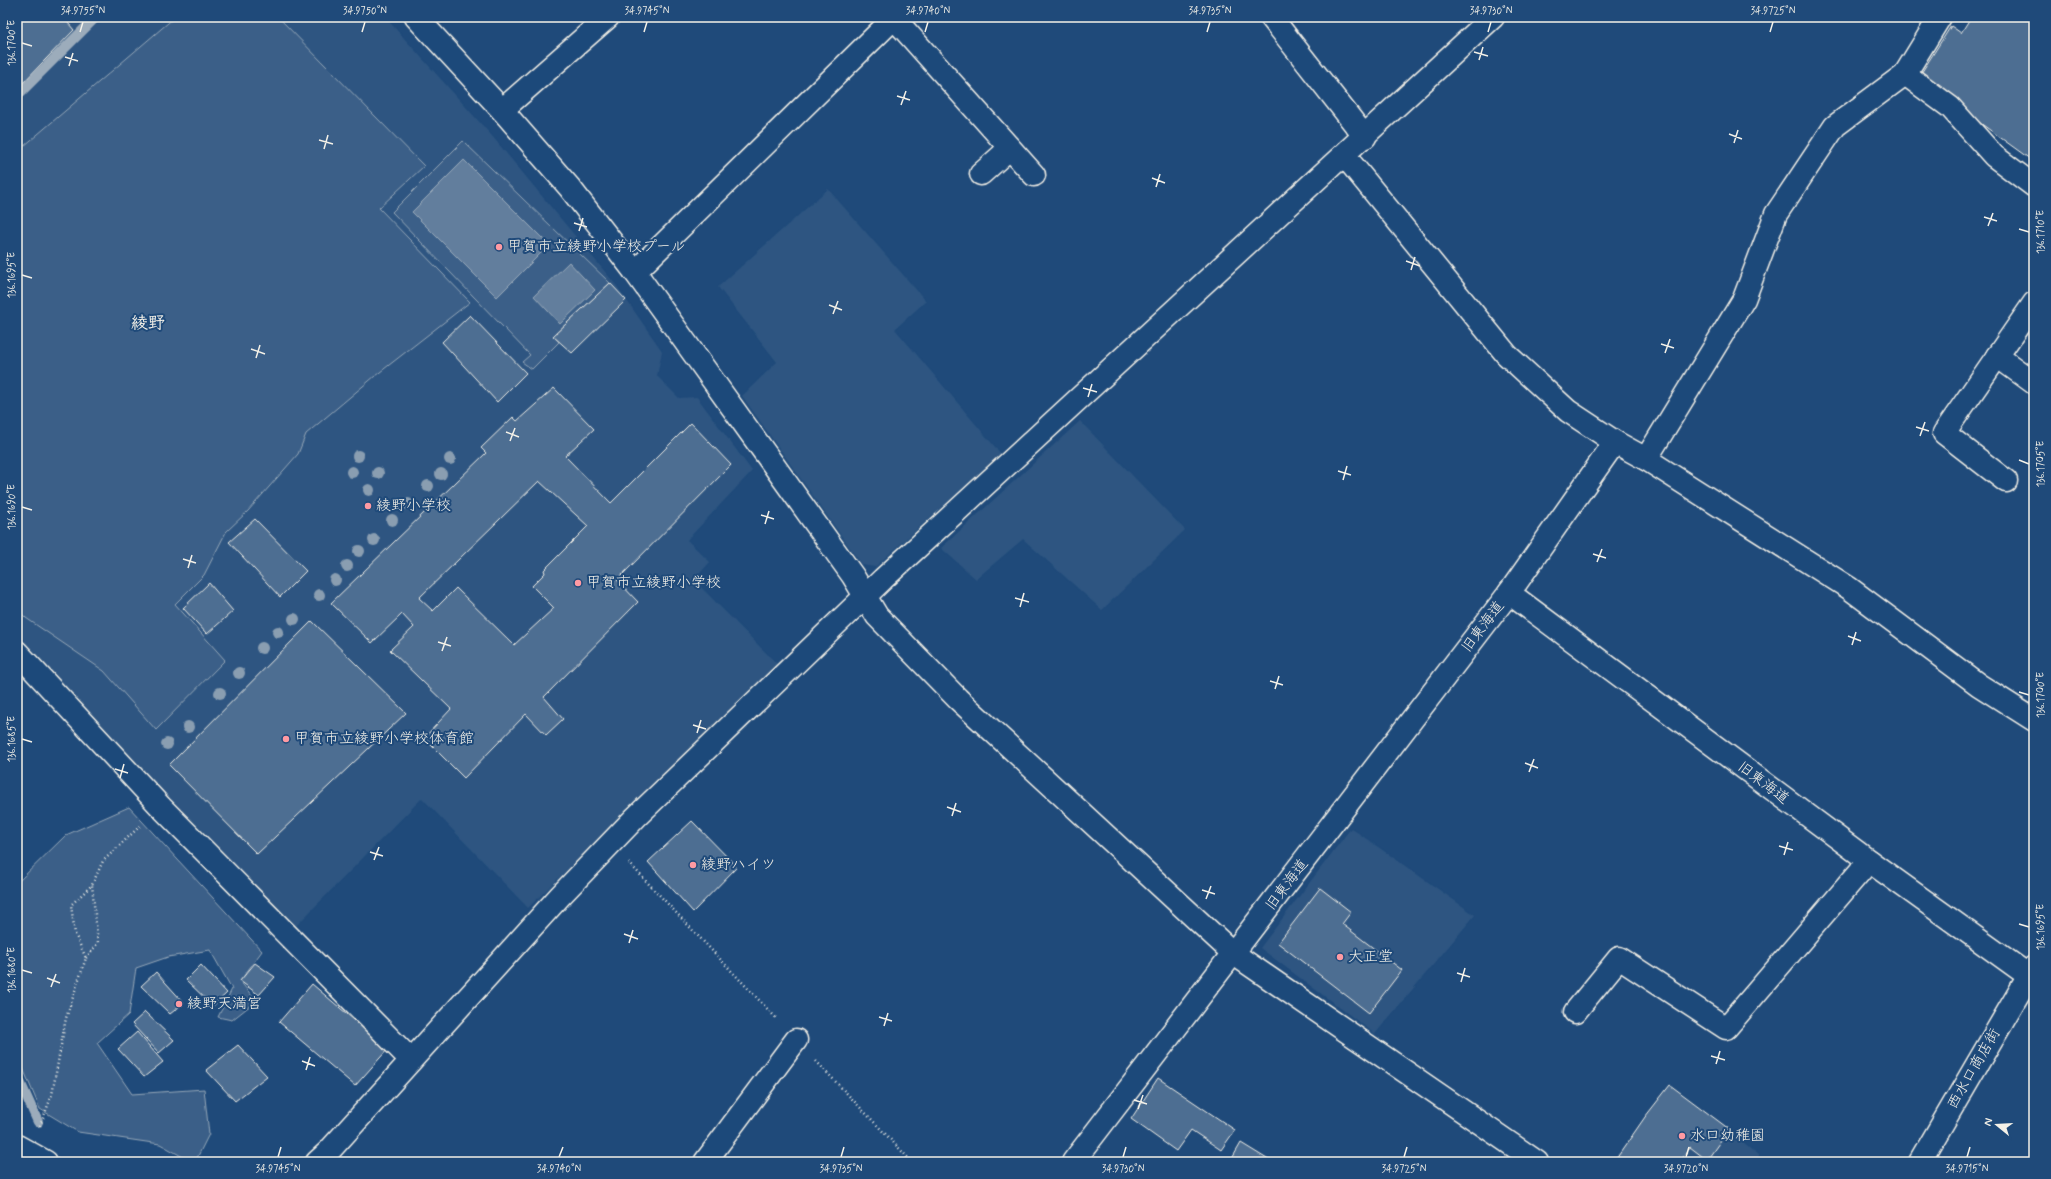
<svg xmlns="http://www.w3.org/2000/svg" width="2051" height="1179" font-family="Mynerve,'Klee One',sans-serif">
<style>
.built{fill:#2d5581}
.green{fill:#3a5f88;stroke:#97a8b8}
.water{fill:#627e9d;stroke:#9cacbb}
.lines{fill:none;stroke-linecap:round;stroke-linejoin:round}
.stream{stroke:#9cacbb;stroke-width:10}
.building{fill:#4d6e92;stroke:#f4f1e8;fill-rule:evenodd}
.minor-casing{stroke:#f4f1e8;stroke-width:25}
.path{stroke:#f4f1e8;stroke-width:2.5;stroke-dasharray:1 3;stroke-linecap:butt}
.minor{stroke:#1f4a7a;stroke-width:22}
.tree{fill:#8a9eb1}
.ticks{fill:none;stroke:#f4f1e8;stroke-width:1.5}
.poi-dot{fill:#ff9aa2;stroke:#1f4a7a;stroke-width:1.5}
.labels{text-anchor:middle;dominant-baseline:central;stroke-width:4;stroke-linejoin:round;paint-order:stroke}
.poi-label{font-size:15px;fill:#f4f1e8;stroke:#1f4a7a;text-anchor:start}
.street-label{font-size:15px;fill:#f4f1e8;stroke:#1f4a7a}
.quarter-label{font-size:17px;font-weight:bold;fill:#f4f1e8;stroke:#1f4a7a}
.neatline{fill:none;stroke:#f4f1e8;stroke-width:1.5}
.ticks-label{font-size:10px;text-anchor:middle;fill:#f4f1e8}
</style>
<rect width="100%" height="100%" fill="#1f4a7a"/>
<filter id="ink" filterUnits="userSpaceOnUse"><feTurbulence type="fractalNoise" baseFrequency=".025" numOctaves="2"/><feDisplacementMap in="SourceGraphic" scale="8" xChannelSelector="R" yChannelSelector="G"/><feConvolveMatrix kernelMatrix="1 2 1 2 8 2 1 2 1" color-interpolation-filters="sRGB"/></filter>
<g filter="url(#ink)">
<!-- built -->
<g class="built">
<path d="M17,17H94L17,94Z"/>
<path d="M101,17H385L492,136L616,285L662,351L657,376L679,398L697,397L752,471L687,540L710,562L694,580L778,665L528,908L422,798L293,929L17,637V100Z"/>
<path d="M828,189L926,301L895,329L1001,454L875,567L862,565L742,396L777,362L718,287Z"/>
<path d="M1080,421L1185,530L1102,610L1023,539L976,579L941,548Z"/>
<path d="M1351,828L1475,915L1375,1034L1260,948Z"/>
<path d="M1670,1085L1758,1155V1162H1612Z"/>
</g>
<!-- green -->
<g class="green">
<path d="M175,17H278L424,166L379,208L470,302L375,376L306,434L298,454L248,511L226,532L204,575L175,604L225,660L156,730L104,671L26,618L17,609V152Z"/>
<path d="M463,141L610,283L553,336L559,342L532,369L522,362L530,355L392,212Z"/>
<path d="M129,807L262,951L240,981L256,1001L232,1020L218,1017L232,989L210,950L168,957L136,968L129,1014L97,1043L132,1094L204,1089L209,1134L195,1162H192L160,1144L78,1132L40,1109L17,1054V883L66,835Z"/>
</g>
<!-- water -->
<g class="water">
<path d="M464,160L549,245L497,297L412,212Z"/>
<path d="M569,262L595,290L560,324L534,296Z"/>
</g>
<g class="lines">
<!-- stream -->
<g class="stream">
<path d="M17,96L96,17"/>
<path d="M17,1075L38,1122"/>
</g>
</g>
<!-- building -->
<g class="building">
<path d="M17,17H63L74,30L17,89Z"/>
<path d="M1971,17H2034V162L1918,78L1951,26L1961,33Z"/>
<path d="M610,283L626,300L572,353L553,336Z"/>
<path d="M470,315L526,373L497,402L442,342Z"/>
<path d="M554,388L594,429L565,456L611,503L691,423L731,465L617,580L638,602L544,697L563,719L546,735L526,714L464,778L424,738L451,709L390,650L414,627L402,614L372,643L331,603L486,453L481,448L513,417L517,421ZM539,481L588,526L544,570L545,573L532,586L554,608L514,645L456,588L433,611L419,598Z"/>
<path d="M255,519L306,571L280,597L229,542Z"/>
<path d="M209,583L233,611L207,634L183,608Z"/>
<path d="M312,621L406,713L257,854L169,765Z"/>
<path d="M692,821L737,867L693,912L648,862Z"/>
<path d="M1320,888L1351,912L1342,924L1402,970L1369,1013L1278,943Z"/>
<path d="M255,963L275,977L259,995L240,981Z"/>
<path d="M201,965L227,993L213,1006L186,980Z"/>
<path d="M156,972L184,1003L170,1014L141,986Z"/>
<path d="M312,984L388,1049L355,1086L279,1022Z"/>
<path d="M145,1012L174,1040L159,1053L132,1024Z"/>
<path d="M137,1032L163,1062L144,1077L118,1049Z"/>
<path d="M238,1045L267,1076L235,1101L206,1070Z"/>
<path d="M1158,1078L1235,1130L1221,1150L1191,1130L1176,1151L1131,1119Z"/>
<path d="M1670,1085L1729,1129L1707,1160L1690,1147L1680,1162H1614L1645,1117Z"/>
<path d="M1241,1143L1272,1162H1230Z"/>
</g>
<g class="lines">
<defs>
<g id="minor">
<path d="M416,17L502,110L570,188L635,272L699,361L853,576L877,616L958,699L1234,954L1537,1162"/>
<path d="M1271,17L1365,137"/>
<path d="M1905,74L1950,107L1994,156L2034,186"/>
<path d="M502,110L608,17"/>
<path d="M1344,155L1507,355L1568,411L1615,442L1646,459L1849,588L1979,685L2034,720"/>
<path d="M981,174L1009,149"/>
<path d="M635,272L894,18L1034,175"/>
<path d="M1997,356L2034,383"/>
<path d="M1646,459L1744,299L1776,214L1835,126L1905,74L1940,17"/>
<path d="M2006,481L1944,433L2034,303"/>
<path d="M1509,593L1615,442"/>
<path d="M17,652L161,807L411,1060"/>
<path d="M1575,1012L1619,958L1726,1028L1869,861"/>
<path d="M17,1146L46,1162"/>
<path d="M317,1162L329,1151L560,896L636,817L883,579L1493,17"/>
<path d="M705,1162L796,1040"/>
<path d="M1073,1162L1509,593L1869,861L2029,976"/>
<path d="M1920,1162L2034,967"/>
</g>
</defs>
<!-- minor casing -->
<use href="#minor" class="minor-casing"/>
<!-- path -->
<g class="path">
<path d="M629,863L777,1019"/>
<path d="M86,958L98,943L92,885"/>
<path d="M816,1061L912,1162"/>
<path d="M40,1126L52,1095L66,1018L86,958L75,934L71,905L92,885L103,861L140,826"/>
</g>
<!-- minor -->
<use href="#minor" class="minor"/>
</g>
<!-- trees -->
<g class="tree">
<circle cx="358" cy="456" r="6"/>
<circle cx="450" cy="459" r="6"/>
<circle cx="352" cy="472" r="6"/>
<circle cx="378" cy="473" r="6"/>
<circle cx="441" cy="474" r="6"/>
<circle cx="428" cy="486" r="6"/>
<circle cx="369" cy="490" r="6"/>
<circle cx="408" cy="504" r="6"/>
<circle cx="392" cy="520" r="6"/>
<circle cx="374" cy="540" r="6"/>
<circle cx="359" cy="551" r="6"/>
<circle cx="347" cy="566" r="6"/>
<circle cx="335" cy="580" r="6"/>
<circle cx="319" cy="595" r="6"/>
<circle cx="294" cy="619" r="6"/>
<circle cx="278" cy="632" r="6"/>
<circle cx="262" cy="648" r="6"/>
<circle cx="239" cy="673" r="6"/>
<circle cx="220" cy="693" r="6"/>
<circle cx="188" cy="727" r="6"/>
<circle cx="167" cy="744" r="6"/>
</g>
</g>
<!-- ticks -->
<path class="ticks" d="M80,32L83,22M362,32L365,22M644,32L647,22M925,32L928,22M1207,32L1210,22M1488,32L1491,22M1770,32L1773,22M22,43L32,46M1474,52L1488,56M65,57L78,61M1479,60L1483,47M69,66L73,53M897,96L910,100M901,105L906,91M1729,134L1742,139M319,140L333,144M1734,143L1738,130M324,149L328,135M1152,178L1165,183M1156,187L1160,174M1984,217L1997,221M574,223L587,227M1988,226L1993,213M2019,229L2029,232M579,231L583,218M1406,261L1420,266M1411,270L1415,257M22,275L32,278M829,305L842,310M833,314L838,301M1661,344L1674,348M251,349L265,354M1665,353L1670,339M256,358L260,345M1083,388L1097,392M1088,397L1092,384M1916,427L1929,431M506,432L519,437M1920,436L1925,422M510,441L515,428M2019,460L2029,464M1338,471L1351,475M1343,480L1347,466M22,507L32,510M761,515L774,519M765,524L769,511M1593,554L1606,558M183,559L196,563M1597,562L1602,549M188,568L192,555M1015,598L1029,602M1020,607L1024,593M1848,636L1861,641M438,642L451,646M1852,645L1856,632M442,651L447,637M1270,681L1283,685M1275,689L1279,676M2019,692L2029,695M693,725L706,729M697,733L701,720M22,739L32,742M1525,763L1538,768M115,769L128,773M1529,772L1534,759M120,778L124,764M947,807L961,812M952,816L956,803M1779,846L1793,850M370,852L383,856M1784,855L1788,842M374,860L379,847M1202,890L1215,894M1206,899L1211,886M2019,924L2029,927M624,934L638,939M629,943L633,930M22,970L32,973M1457,973L1470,977M47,978L60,983M1461,982L1465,968M51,987L56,974M879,1017L892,1021M884,1026L888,1013M1711,1056L1725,1060M302,1061L315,1066M1716,1064L1720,1051M306,1070L310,1057M1134,1100L1147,1104M1138,1109L1143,1095M278,1157L281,1147M559,1157L563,1147M841,1157L844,1147M1123,1157L1126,1147M1404,1157L1407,1147M1686,1157L1689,1147M1967,1157L1970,1147"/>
<!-- markers -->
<g class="poi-dot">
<circle cx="499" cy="247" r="4"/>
<circle cx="368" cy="506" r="4"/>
<circle cx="578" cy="583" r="4"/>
<circle cx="286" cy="739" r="4"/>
<circle cx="693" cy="865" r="4"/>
<circle cx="1340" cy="957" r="4"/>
<circle cx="179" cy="1004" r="4"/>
<circle cx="1682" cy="1136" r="4"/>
</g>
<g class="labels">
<!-- poi labels -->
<g class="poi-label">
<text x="507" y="247">甲賀市立綾野小学校プール</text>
<text x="376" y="506">綾野小学校</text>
<text x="586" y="583">甲賀市立綾野小学校</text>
<text x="294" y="739">甲賀市立綾野小学校体育館</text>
<text x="701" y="865">綾野ハイツ</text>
<text x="1348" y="957">大正堂</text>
<text x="187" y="1004">綾野天満宮</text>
<text x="1690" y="1136">水口幼稚園</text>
</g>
<!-- street labels -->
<g class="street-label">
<text transform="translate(1483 627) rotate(-53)">旧東海道</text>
<text transform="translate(1763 783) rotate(37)">旧東海道</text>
<text transform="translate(1287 885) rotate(-53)">旧東海道</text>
<text transform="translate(1974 1069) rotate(-60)">西水口商店街</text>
</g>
<!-- quarter labels -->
<g class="quarter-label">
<text x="148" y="323">綾野</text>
</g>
</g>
<!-- margin -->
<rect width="2051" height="1179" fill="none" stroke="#1f4a7a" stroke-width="44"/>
<!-- north arrow -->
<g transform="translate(1997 1125) rotate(288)" stroke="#1f4a7a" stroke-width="3" paint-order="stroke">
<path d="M0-3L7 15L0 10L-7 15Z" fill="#f4f1e8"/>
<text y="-6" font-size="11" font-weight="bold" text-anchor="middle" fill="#f4f1e8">N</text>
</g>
<rect x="22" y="22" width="2007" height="1135" class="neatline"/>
<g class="ticks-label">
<text x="83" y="14">34.9755°N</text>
<text x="365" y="14">34.9750°N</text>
<text x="647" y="14">34.9745°N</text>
<text x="928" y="14">34.9740°N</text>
<text x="1210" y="14">34.9735°N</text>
<text x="1491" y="14">34.9730°N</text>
<text x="1773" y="14">34.9725°N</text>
<text transform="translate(11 43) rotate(-90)" y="4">136.1700°E</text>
<text transform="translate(2040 232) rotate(-90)" y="4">136.1710°E</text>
<text transform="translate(11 275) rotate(-90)" y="4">136.1695°E</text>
<text transform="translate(2040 464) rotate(-90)" y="4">136.1705°E</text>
<text transform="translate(11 507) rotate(-90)" y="4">136.1690°E</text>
<text transform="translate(2040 695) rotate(-90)" y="4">136.1700°E</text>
<text transform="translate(11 739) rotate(-90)" y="4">136.1685°E</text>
<text transform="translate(2040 927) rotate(-90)" y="4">136.1695°E</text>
<text transform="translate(11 970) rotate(-90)" y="4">136.1680°E</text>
<text x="278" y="1172">34.9745°N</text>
<text x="559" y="1172">34.9740°N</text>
<text x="841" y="1172">34.9735°N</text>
<text x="1123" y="1172">34.9730°N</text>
<text x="1404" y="1172">34.9725°N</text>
<text x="1686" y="1172">34.9720°N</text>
<text x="1967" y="1172">34.9715°N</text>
</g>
</svg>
